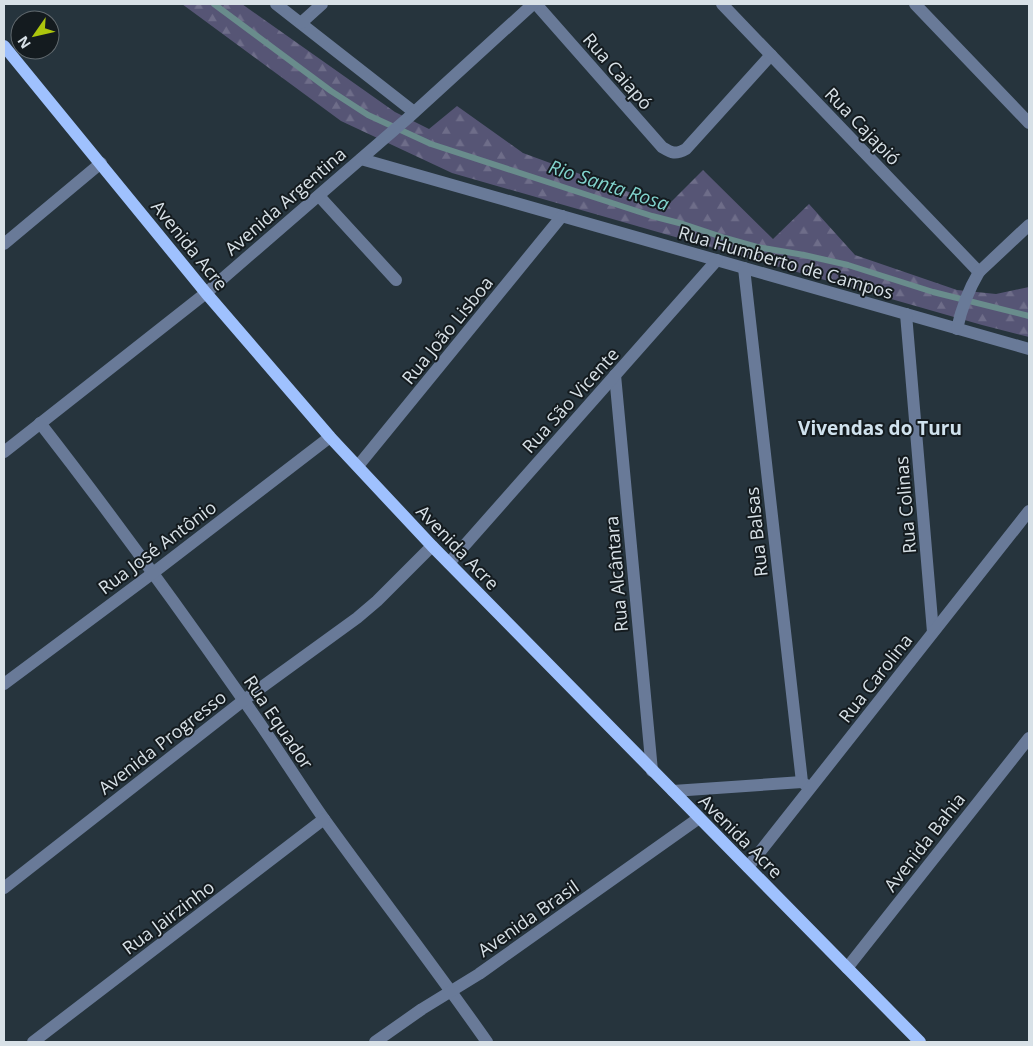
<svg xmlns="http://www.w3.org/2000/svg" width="1033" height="1046" font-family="'Open Sans',sans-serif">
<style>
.forest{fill:url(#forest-firs)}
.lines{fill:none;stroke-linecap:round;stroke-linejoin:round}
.stream{stroke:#698c8c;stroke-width:6}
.minor{stroke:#697a98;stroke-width:12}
.major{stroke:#9fc1fe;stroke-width:12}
.labels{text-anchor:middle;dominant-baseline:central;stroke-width:4;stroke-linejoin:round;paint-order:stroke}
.street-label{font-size:18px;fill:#d8e1e7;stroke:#141b1f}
.water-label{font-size:19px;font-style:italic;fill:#81d3cd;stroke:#141b1f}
.neighbourhood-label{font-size:19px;font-weight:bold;fill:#d0e2ee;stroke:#141b1f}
</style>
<defs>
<pattern id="forest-firs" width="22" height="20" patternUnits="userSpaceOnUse" patternTransform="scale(1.25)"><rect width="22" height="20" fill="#565575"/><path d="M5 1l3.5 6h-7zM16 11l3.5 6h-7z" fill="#6e6d89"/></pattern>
</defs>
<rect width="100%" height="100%" fill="#26343d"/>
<!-- forest -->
<path class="forest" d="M182,4H242L395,112L429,129L457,106L523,153L667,206L703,170L773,239L809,204L855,255L957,290L996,294L1029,287V337L982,325L452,173L341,121Z"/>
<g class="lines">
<!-- stream -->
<path class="stream" d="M214,4L331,91L368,115L431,144L652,216L683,224L725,238L757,247L804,255L848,265L933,292L1029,316"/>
<!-- minor -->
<g class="minor">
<path d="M276,4L414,112"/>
<path d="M536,4L662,147C672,153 675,155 686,149L771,55"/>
<path d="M722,4L979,272"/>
<path d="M915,4L1029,123"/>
<path d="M301,23L322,4"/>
<path d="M361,159L1029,349"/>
<path d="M319,196L396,280"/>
<path d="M4,244L101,163"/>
<path d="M744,268L802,782L810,788"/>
<path d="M906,314L933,632"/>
<path d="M957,329C961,310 969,289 979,272L1029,225"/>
<path d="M615,375L652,771"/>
<path d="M40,423C110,513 177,605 242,698C271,738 296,779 324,819C378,894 434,966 487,1042"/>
<path d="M4,452L206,293L408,118L533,4"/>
<path d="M358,466L562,216"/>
<path d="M449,563L717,260"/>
<path d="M4,684L153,573L330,437"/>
<path d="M673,791L802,782"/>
<path d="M748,867L1029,511"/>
<path d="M4,888L244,700L357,618L377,601L432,546"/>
<path d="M847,968L1029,738"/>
<path d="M33,1042L324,819"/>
<path d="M375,1042L422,1009L479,974L699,818"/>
</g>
<!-- major -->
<path class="major" d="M4,46L206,293L330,437L432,546L920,1042"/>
</g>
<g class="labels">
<!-- street labels -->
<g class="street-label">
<text transform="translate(618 71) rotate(49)">Rua Caiapó</text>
<text transform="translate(863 126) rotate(46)">Rua Cajapió</text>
<text transform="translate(285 201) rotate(-41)">Avenida Argentina</text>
<text transform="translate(190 245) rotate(51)">Avenida Acre</text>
<text transform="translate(786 262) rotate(16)">Rua Humberto de Campos</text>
<text transform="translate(447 330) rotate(-51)">Rua João Lisboa</text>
<text transform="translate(570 400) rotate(-48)">Rua São Vicente</text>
<text transform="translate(905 505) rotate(-95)">Rua Colinas</text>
<text transform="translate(756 532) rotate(-96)">Rua Balsas</text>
<text transform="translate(157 547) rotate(-37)">Rua José Antônio</text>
<text transform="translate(458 547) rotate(46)">Avenida Acre</text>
<text transform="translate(616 574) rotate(-95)">Rua Alcântara</text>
<text transform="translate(875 678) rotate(-52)">Rua Carolina</text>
<text transform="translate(279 722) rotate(56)">Rua Equador</text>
<text transform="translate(162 742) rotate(-38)">Avenida Progresso</text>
<text transform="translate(741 836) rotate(45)">Avenida Acre</text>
<text transform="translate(924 842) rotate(-52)">Avenida Bahia</text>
<text transform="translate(168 917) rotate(-37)">Rua Jairzinho</text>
<text transform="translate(528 918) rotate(-35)">Avenida Brasil</text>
</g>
<!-- water labels -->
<g class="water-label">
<text transform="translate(609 185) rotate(18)">Rio Santa Rosa</text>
</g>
<!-- neighbourhood labels -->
<g class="neighbourhood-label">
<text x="880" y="428">Vivendas do Turu</text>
</g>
</g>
<!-- border -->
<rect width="1033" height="1046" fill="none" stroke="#d8e1e7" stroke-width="10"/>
<!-- north arrow -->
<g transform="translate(35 35) rotate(236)"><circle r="24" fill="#141b1f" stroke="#626a6f"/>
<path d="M0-4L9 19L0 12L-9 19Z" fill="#adc60d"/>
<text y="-8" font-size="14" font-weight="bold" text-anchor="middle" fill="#d8e1e7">N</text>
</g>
</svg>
